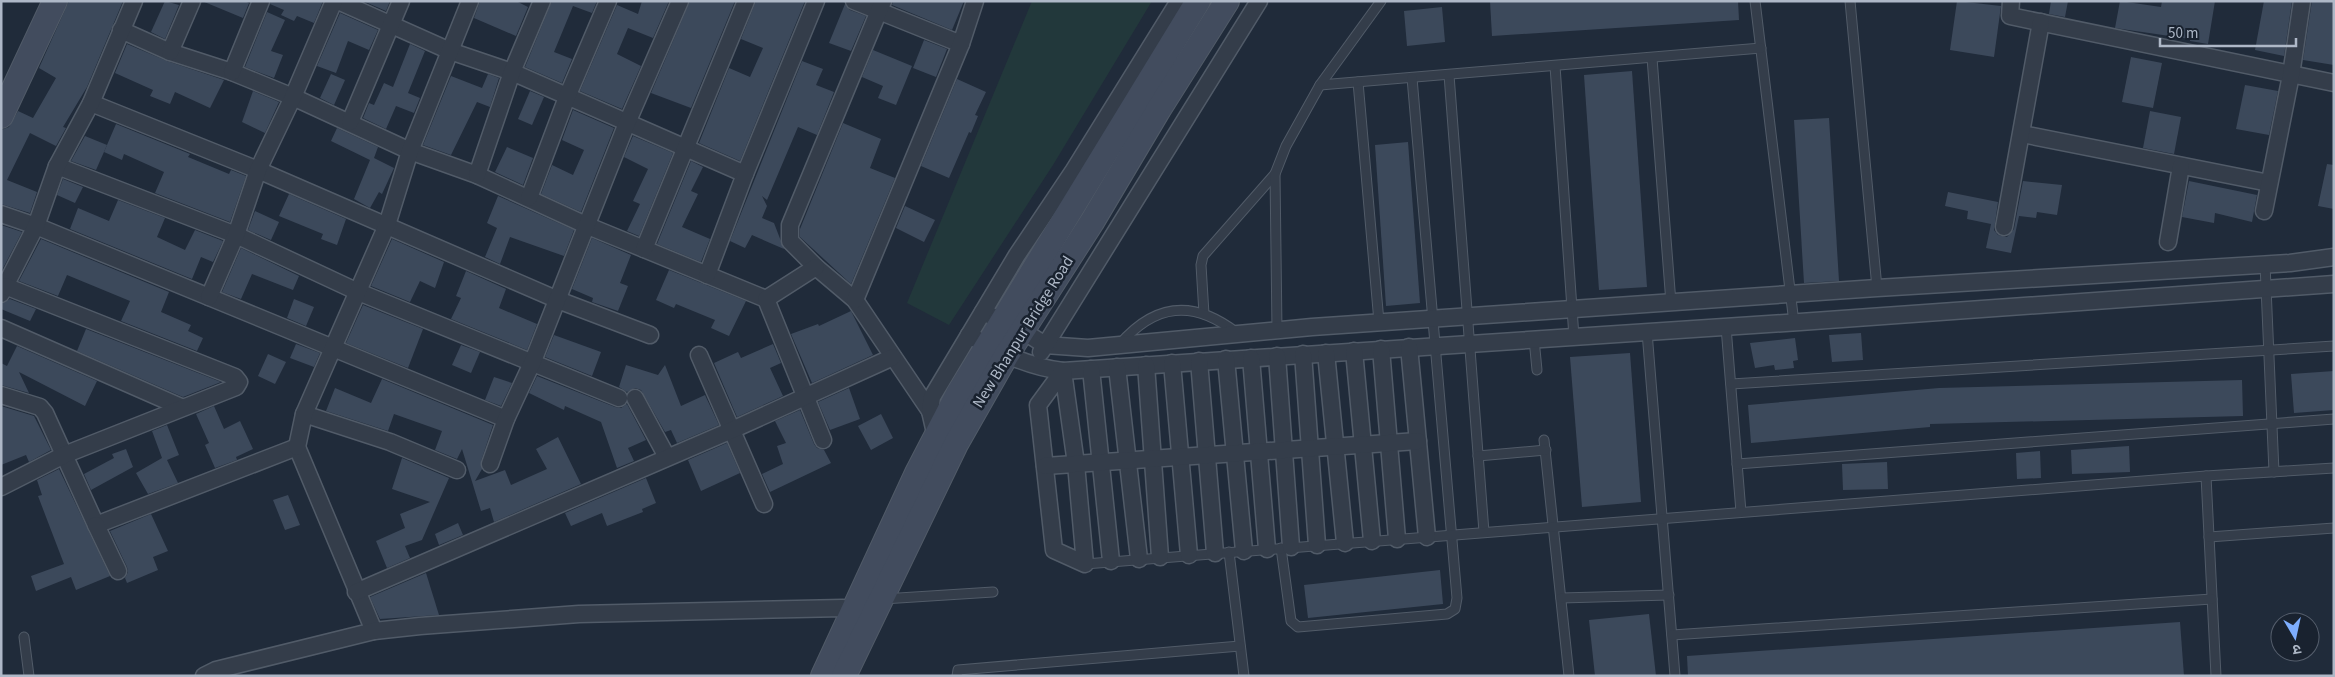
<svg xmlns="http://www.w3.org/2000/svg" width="2335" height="677" font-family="'Source Sans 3','Noto Sans Devanagari',sans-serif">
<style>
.green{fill:#22383b}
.building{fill:#3c495b}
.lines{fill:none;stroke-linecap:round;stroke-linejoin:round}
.lane-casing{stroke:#515b68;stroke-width:11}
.street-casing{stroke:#515b68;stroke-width:19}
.secondary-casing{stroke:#515b68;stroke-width:26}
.lane{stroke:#343d4a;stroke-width:9}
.street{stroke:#343d4a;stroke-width:16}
.secondary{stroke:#424c5e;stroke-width:24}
.labels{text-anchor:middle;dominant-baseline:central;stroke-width:5;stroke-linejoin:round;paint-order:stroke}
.street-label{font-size:16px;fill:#aeb8c7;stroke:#19222f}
</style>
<rect width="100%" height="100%" fill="#202b3a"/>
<!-- green -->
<path class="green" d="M1032,1H1152L1053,165L949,325L907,303Z"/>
<!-- building -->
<g class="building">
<path d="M69,1H123L87,87L63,127L66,128L56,146L30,133L7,180L37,192L30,213L1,204V130L9,127L18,111L33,118L56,78L39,68Z"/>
<path d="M165,1L179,5L165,39L151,32Z"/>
<path d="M202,1H244L249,3L243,18Z"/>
<path d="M271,1H323L314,23L297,16L294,21L281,15L284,10L270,4Z"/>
<path d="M363,1H390L386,11Z"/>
<path d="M480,1H516L528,7L516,36L474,18Z"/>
<path d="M552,1H597L592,13L573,6L554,52L572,59L562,83L525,67Z"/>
<path d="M642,1H669L653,38L628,28L617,54L641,66L622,109L580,91L617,5L638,14Z"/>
<path d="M690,1H735L691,108L651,93Z"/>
<path d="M756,1H805L740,161L699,143L729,68L750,77L763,48L741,39Z"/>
<path d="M893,1H964L952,30L892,5Z"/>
<path d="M1490,1H1738L1739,20L1492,36Z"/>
<path d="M1957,1L2001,6L1994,57L1950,50Z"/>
<path d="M2051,1H2068L2065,17L2049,14Z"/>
<path d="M2120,1L2161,7L2162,1H2215L2208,44L2190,41V39L2115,28Z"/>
<path d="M2264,1H2292L2284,56L2255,50Z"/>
<path d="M2312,1H2334V65L2303,60Z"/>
<path d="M845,4L850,10L866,16L851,51L829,43Z"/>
<path d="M1442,7L1445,42L1407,46L1404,11Z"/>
<path d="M267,12L285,20L271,51L283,55L274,78L245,67Z"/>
<path d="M340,13L378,30L369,50L348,41L336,73L317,66Z"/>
<path d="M924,40L947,49L936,77L913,68Z"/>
<path d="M127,44L167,61L224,80L210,108L175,92L170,104L150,96L153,90L115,73Z"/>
<path d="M410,44L425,51L408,93L420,98L414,113L396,106L386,129L363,118L369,103L374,105L384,83L393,87Z"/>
<path d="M873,50L912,66L896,105L878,98L883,86L862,77Z"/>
<path d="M2131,57L2162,63L2153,108L2122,102Z"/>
<path d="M802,61L823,69L816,85L834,92L817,135L798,127L767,200L762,196L767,206L762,218L774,223L784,249L752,235L745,248L730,241Z"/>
<path d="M1632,71L1647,287L1599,290L1584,75Z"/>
<path d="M331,74L345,80L334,105L320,98Z"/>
<path d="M488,74L499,78L490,107L477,102L451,155L423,145L451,76L482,88Z"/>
<path d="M957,79L986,92L975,115L978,116L971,133L969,132L949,178L921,166Z"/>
<path d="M2245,85L2278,91L2269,135L2236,129Z"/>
<path d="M253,91L279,102L265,133L242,122Z"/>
<path d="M530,91L544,97L532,125L518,119Z"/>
<path d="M573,110L614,128L581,212L541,194L552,165L573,175L584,150L562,140Z"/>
<path d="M2150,111L2181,117L2174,154L2143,148Z"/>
<path d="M1829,118L1839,281L1804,283L1794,120Z"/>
<path d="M843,123L881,139L870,168L895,178L851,284L800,237V229Z"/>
<path d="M116,124L190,154L188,157L229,174L231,170L246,176L230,222L155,193L164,172L124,154L122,160L104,152Z"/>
<path d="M337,128L378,147L374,158L394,168L382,194L379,192L370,208L354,199L370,160L331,141Z"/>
<path d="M85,136L107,145L96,170L71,161Z"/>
<path d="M633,136L673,153L639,236L627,231L640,204L633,201L648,169L624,157Z"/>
<path d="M1408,142L1420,303L1386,306L1375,145Z"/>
<path d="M507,147L533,158L523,185L495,172Z"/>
<path d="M691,161L703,167L691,191L698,194L682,227L710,239L701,262L657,244Z"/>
<path d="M2327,164L2334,165V209L2318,206Z"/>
<path d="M63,179L83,187L75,203L57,195Z"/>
<path d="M2023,181L2062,185L2057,215L2037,212L2036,218L2019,216L2011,253L1986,248L1991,224L1967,219L1968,211L1945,206L1948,192L1998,202L1994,230L1998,235L2007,237L2014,229Z"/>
<path d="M2189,181L2257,195L2252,222L2215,213L2214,223L2182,217Z"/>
<path d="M289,194L346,219L337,245L321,239L323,234L279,216Z"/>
<path d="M498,196L574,230L564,256L510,237L500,264L485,257L497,228L487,223Z"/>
<path d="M118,200L165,218L157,237L185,250L195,230L223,241L213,262L201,257L192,279L70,229L78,208L109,221Z"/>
<path d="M905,206L935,220L924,242L896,228Z"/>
<path d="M255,211L279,222L271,240L248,230Z"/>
<path d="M1,225L22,232L1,272Z"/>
<path d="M592,238L631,255L620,283L628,286L618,311L592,302L593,298L572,289Z"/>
<path d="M41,239L169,292L161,312L191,325L188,331L203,338L197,351L121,321L130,301L67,275L58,296L19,281Z"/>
<path d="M392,239L444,262L435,288L420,281L410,302L371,286Z"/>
<path d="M241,248L299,276L293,290L252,274L241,299L222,292Z"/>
<path d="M669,270L746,301L729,336L711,328L715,320L676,304L674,308L656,300Z"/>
<path d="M466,271L506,289L499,308L537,324L527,350L451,319L461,298L456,296Z"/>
<path d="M10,299L36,309L30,321L1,309V304Z"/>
<path d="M294,299L314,307L306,326L287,318Z"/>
<path d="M363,305L423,329L408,368L346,343Z"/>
<path d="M851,311L873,355L812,383L791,334L818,324L819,326Z"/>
<path d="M86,329L221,382L183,397L77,351Z"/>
<path d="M1861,333L1863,360L1832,362L1829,335Z"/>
<path d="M554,335L601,352L592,376L545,357Z"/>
<path d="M1795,338L1798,360L1793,361L1794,368L1775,370L1774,365L1755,368L1750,343Z"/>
<path d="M296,344L320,353L314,367L290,358Z"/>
<path d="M773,344L781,363L770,368L783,396L737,417L714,363L738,352L741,358Z"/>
<path d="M461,345L480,352L471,373L452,365Z"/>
<path d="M17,346L97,381L85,406L19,372L29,393L1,385V363L7,366Z"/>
<path d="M1630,353L1641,502L1582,507L1570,357Z"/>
<path d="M268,354L286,362L275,384L258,376Z"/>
<path d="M626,365L658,375L665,365L681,406L705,395L719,425L677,443L671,430L665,432L641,390L635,388L627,392L619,387Z"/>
<path d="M2334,371V410L2294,413L2291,374Z"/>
<path d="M537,376L615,407L621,408L627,404L646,440L628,448L634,461L617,468L601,422L565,406L564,410L529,393Z"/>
<path d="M494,377L512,383L501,406L485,400Z"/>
<path d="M382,379L493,425L481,461L482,469L475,481L505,470L511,485L547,469L536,449L558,437L581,484L494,522L490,508L481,511L462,449L457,459L435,450L442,431L394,414L388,431L326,411L335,388L371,403Z"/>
<path d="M2242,380L2243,416L1930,424V427L1751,443L1748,405L1939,388Z"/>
<path d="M849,388L860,419L830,430L818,402Z"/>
<path d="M1,406L34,416L51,450L29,462L26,455L1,465Z"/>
<path d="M214,406L224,429L240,421L253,449L236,457L237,460L215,468L205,445L209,443L196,414Z"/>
<path d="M800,410L814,444L817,448L824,450L831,463L770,492L762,474L783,464L777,446L786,443L775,421Z"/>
<path d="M881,414L893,438L871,450L858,426Z"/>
<path d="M167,425L179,455L167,460L178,483L148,494L136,473L162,458L152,431Z"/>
<path d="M727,443L740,473L701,491L688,460Z"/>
<path d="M2129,446L2130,472L2072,474L2071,450Z"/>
<path d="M126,449L133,467L91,490L84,474L114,458L112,454Z"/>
<path d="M2040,451L2041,478L2017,479L2016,453Z"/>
<path d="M402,458L449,478L422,540L405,546L410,558L387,568L376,541L405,528L400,514L430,502L392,489Z"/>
<path d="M1887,462L1888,489L1843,490L1842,464Z"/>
<path d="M59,469L110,576L76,590L71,577L36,591L31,576L64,564L38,496L42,495L37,480Z"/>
<path d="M646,478L656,503L642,509L643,512L607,526L602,513L571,526L565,513Z"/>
<path d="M288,495L300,525L285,530L273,500Z"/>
<path d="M151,514L168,551L153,557L158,570L127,583L125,578L128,572L127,567L110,531Z"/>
<path d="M458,523L463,535L439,545L435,534Z"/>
<path d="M1440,570L1443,604L1308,618L1304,585Z"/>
<path d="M426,573L439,615L380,619L370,597Z"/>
<path d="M1649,614L1656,676H1595L1589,620Z"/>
<path d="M2180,622L2184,676H1688L1687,656Z"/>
</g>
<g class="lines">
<defs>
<g id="lane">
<path d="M1755,1L1794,323"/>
<path d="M1850,1L1877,288"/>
<path d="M1652,58L1671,303"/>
<path d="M1555,66L1574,337"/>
<path d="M1449,75L1484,532"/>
<path d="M1358,82L1379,322"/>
<path d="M1320,85L1761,48"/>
<path d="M2265,264L2274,472"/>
<path d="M1204,314L1201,265L1203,256L1275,174"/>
<path d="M1726,327L1741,512"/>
<path d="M1277,330L1275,174L1286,146L1320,85L1381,1"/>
<path d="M1647,332L1675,676"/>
<path d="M1534,339L1537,370"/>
<path d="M1119,345C1155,303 1193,299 1237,333"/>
<path d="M1731,384L2334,346"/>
<path d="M1544,440L1569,676"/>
<path d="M1478,456L1546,450"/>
<path d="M1737,464L2334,419"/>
<path d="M2206,476L2216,676"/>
<path d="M2209,537L2334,528"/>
<path d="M1281,548L1291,621L1298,627L1447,614L1455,609L1457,598L1412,78"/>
<path d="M1229,552L1244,676"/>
<path d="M1085,564L2206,476L2334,468"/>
<path d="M1561,598L1669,595"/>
<path d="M883,599L993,592"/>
<path d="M1672,635L2212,599"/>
<path d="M24,637L29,676"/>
<path d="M957,676L958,670L1240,646"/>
</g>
<g id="street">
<path d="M338,1L450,51L512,72L745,174"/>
<path d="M854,1L961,44"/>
<path d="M883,1L790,225V241L816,267L855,300L930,411"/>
<path d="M2011,1L2010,16L2334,83"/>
<path d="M121,30L170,52L232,72L293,97L410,151L477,175L588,226L766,299"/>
<path d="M170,52L192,1"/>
<path d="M232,72L261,1"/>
<path d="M91,103L258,170L558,300L650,335"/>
<path d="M350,122L401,1"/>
<path d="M2022,134L2269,183"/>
<path d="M57,166L236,235L356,291L619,398"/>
<path d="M477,175L512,72L542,1"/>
<path d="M529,198L567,97L608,1"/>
<path d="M2264,211L2291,75L2302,1"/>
<path d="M1,214L36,226L506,419"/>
<path d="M2004,227L2041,22"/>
<path d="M2168,242L2181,166"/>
<path d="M644,249L746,1"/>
<path d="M816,267L766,299L823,440"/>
<path d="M707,275L745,174L816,1"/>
<path d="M1,294L36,226L57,166L91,103L134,1"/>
<path d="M209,297L236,235L258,170L293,97L334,1"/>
<path d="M855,300L961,44L975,1"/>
<path d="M983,312L1023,331L1045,345L1088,348L1312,327L1877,288L2290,263L2334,257"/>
<path d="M1,328L181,407"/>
<path d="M969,335C999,352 1028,367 1063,371L1800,322L2334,284"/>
<path d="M1409,347L1427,537"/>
<path d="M1381,349L1397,539"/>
<path d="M1354,351L1372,541"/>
<path d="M1041,352L1259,1"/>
<path d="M1326,353L1345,543"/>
<path d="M1303,354L1317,545"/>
<path d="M699,355L764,504"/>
<path d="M1277,356L1291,547"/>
<path d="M1251,358L1267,549"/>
<path d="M1226,359L1244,551"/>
<path d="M1199,361L1215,553"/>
<path d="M1172,363L1189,555"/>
<path d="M1146,365L1160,557"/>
<path d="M1117,367L1139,559"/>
<path d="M1091,369L1111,561"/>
<path d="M1063,371L1076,464L1085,564L1054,550L1038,405Z"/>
<path d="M1,395L40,407L45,413L96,525L297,447L374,631"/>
<path d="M635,398L667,457"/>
<path d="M304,414L390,442L457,470"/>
<path d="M936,437L930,411L932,397L1017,255L1074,170L1179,1"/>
<path d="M297,447L304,414L387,225L410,151L470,1"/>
<path d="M490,464L506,419L533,361L627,123L680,1"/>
<path d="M1045,466L1418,441"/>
<path d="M1,487L64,455L236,387L239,382L235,377L5,286"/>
<path d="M96,525L118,571"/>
<path d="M356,592L732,430L893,357"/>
<path d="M204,676L216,670L374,631L420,626L579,614L843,608L853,612"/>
</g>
<g id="secondary">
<path d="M1,116L55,1"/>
<path d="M823,676L917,473L958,394L1198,1"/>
<path d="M844,676L956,444L1006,356L1092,222L1159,109L1227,1"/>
</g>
</defs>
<!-- lane casing -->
<use href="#lane" class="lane-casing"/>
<!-- street casing -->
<use href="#street" class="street-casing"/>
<!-- secondary casing -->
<use href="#secondary" class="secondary-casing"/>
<!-- lane -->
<use href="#lane" class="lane"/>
<!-- street -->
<use href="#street" class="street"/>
<!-- secondary -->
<use href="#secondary" class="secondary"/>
</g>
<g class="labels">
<!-- street labels -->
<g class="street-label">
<text transform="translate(1023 332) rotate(-58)">New Bhanpur Bridge Road</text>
</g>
</g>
<!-- border -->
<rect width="2335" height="677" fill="none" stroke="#aeb8c7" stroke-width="5"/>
<!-- north arrow -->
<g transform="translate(2295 637) rotate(171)"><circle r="24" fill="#19222f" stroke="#555e6c"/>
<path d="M0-4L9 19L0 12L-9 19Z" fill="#7dadfd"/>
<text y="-8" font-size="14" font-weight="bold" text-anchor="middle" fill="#aeb8c7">उ</text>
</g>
<!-- scale -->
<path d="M2160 38v8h136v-8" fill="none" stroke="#aeb8c7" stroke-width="2.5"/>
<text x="2168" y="38" font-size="15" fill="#aeb8c7" stroke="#19222f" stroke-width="4" paint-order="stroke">50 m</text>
</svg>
